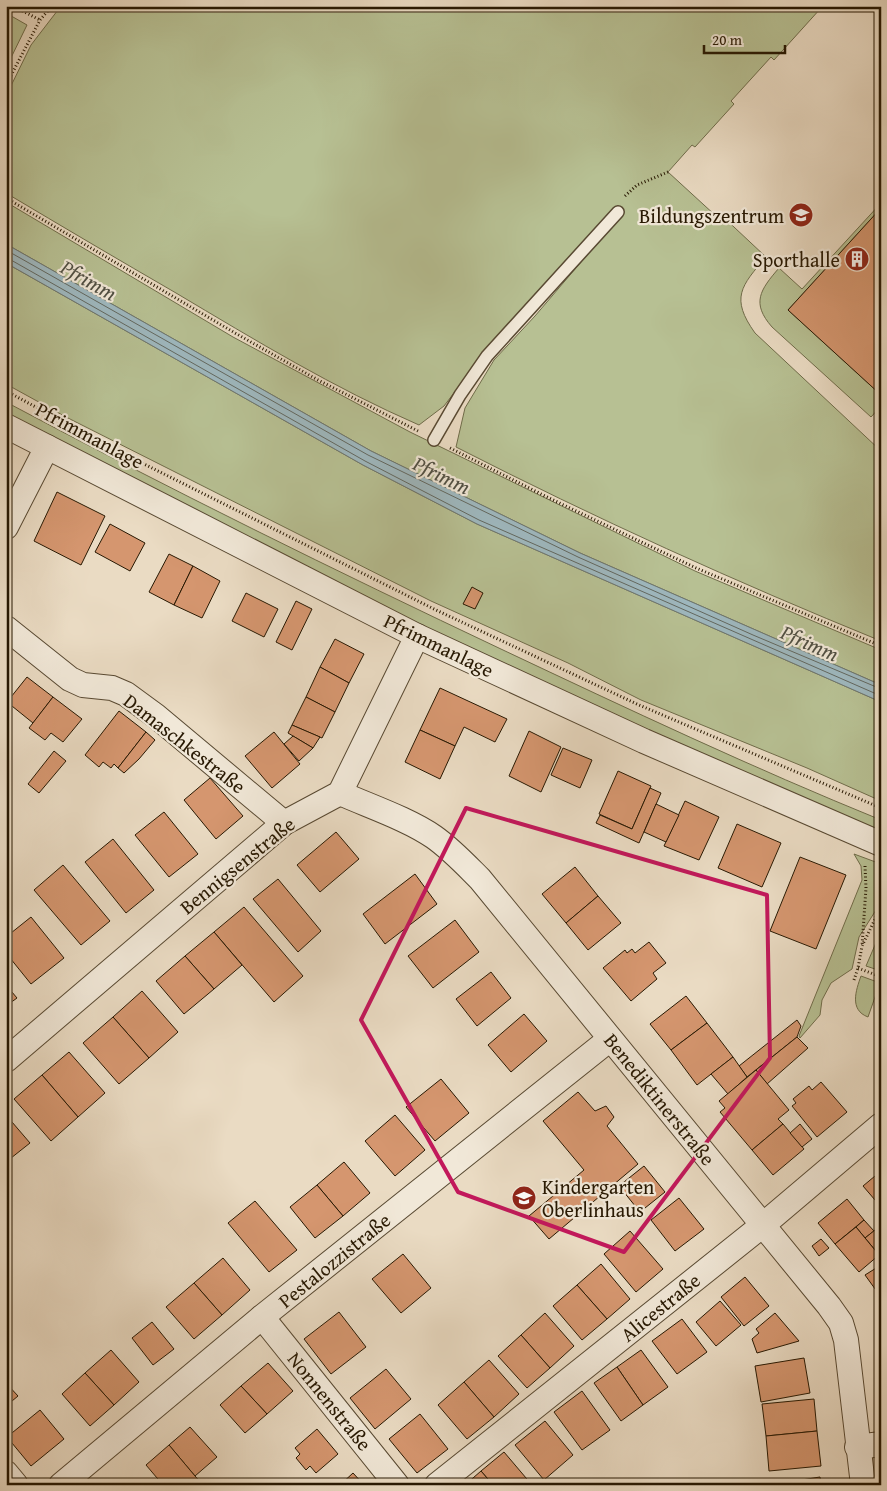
<svg xmlns="http://www.w3.org/2000/svg" width="887" height="1491" font-family="'Gentium Book Plus',serif">
<style>
.green{fill:#b7c093;stroke:#6f6c4a}
.water{fill:#9eb8bf;stroke:#6e7873}
.lines{fill:none;stroke-linecap:round;stroke-linejoin:round}
.shore{stroke:#626860;stroke-width:1}
.building{fill:#d5966f;stroke:#271802}
.service-casing{stroke:#584932;stroke-width:14}
.minor-casing{stroke:#584932;stroke-width:26}
.path{stroke:#271802;stroke-width:3;stroke-dasharray:1 2.5;stroke-linecap:butt}
.service{stroke:#f1e8d8;stroke-width:11}
.minor{stroke:#f1e8d8;stroke-width:24}
.marked{fill:none;stroke:#c2185b;stroke-width:4;stroke-linejoin:round}
.labels{text-anchor:middle;dominant-baseline:central;stroke-width:4.5;stroke-linejoin:round;paint-order:stroke}
.poi-label{font-size:20px;fill:#271802;stroke:#f1e8d8;text-anchor:end}
.street-label{font-size:20px;fill:#271802;stroke:#f1e8d8}
.water-label{font-size:21px;font-style:italic;fill:#515044;stroke:#f1e8d8}
</style>
<rect width="100%" height="100%" fill="#eadbc3"/>
<filter id="stains"><feTurbulence type="fractalNoise" baseFrequency=".004" numOctaves="4"/><feColorMatrix values="0 0 0 0 .2 0 0 0 0 .09 0 0 0 0 .02 0 0 0 .5 -.17"/></filter>
<radialGradient id="worn" r=".72"><stop offset=".6" stop-color="#630" stop-opacity="0"/><stop offset="1" stop-color="#630" stop-opacity=".3"/></radialGradient>
<!-- green -->
<g class="green">
<path d="M61,6H819L821,8L774,60L771,57L731,101L734,104L695,147L692,145L668,172L716,216L719,213L766,257C741,286 730,298 755,333L881,451V641C736,582 595,518 456,447L465,408L494,360L535,316L622,214L596,229L492,343L444,406L419,425C334,388 255,340 176,293C119,260 63,227 6,193V96L31,45Z"/>
<path d="M6,13L27,25L6,68Z"/>
<path d="M6,202L233,337L410,432L695,571L881,650V685L580,553L371,451L6,244Z"/>
<path d="M881,203V208L788,310L881,395V406L871,417L772,327C751,303 760,290 779,268L802,289Z"/>
<path d="M6,263L363,465L477,524L881,702V801L807,768L641,700L568,663L431,601L66,417L6,384Z"/>
<path d="M6,402C169,489 336,571 503,650C628,709 753,768 881,820V833L795,797L423,627L144,488L6,414Z"/>
<path d="M854,854L881,864V902L859,937L852,969L831,983L822,1000L820,1015L800,1038L799,1036L862,880L861,866Z"/>
<path d="M881,931V971L866,966Z"/>
<path d="M861,976L880,983L868,1017C849,1010 856,990 861,976Z"/>
</g>
<!-- water -->
<path class="water" d="M6,244L371,451L580,553L881,685V702L477,524L363,465L6,263Z"/>
<g class="lines">
<!-- shore -->
<g class="shore">
<path d="M6,250L368,455L578,557L753,635L881,689"/>
<path d="M6,259L11,260L365,461L479,520L881,696"/>
</g>
</g>
<!-- building -->
<g class="building">
<path d="M881,208V395L788,310Z"/>
<path d="M57,492L105,516L81,565L34,541Z"/>
<path d="M110,524L145,543L130,571L95,552Z"/>
<path d="M169,554L193,566L174,605L149,592Z"/>
<path d="M193,566L220,581L202,618L174,605Z"/>
<path d="M472,587L483,593L475,609L463,604Z"/>
<path d="M246,593L278,609L264,637L232,621Z"/>
<path d="M296,601L312,609L292,650L276,642Z"/>
<path d="M335,639L364,654L349,683L320,667Z"/>
<path d="M320,667L349,683L335,712L306,697Z"/>
<path d="M27,677L53,697L33,723L7,702Z"/>
<path d="M440,688L507,719L495,742L464,727L455,746L420,730Z"/>
<path d="M53,697L82,719L63,742L51,733L45,740L29,728Z"/>
<path d="M306,697L335,712L322,738L292,725Z"/>
<path d="M119,711L146,732L118,768L114,764L111,768L103,762L99,767L85,755Z"/>
<path d="M292,725L320,737L313,748L288,733Z"/>
<path d="M420,730L455,746L440,779L405,762Z"/>
<path d="M529,731L561,747L541,792L509,776Z"/>
<path d="M146,732L155,740L139,759L124,773L118,768Z"/>
<path d="M274,732L300,764L272,788L245,756Z"/>
<path d="M293,736L313,748L299,761L284,744Z"/>
<path d="M563,748L592,760L580,788L551,775Z"/>
<path d="M54,751L66,761L39,793L28,784Z"/>
<path d="M618,771L651,786L632,829L599,814Z"/>
<path d="M210,778L243,816L216,839L184,800Z"/>
<path d="M650,788L661,793L639,843L596,823L600,815L632,829Z"/>
<path d="M685,801L719,817L699,860L664,846Z"/>
<path d="M656,804L679,815L666,842L644,832Z"/>
<path d="M164,812L198,854L169,877L135,835Z"/>
<path d="M737,824L781,843L762,887L718,868Z"/>
<path d="M336,832L359,859L320,892L297,865Z"/>
<path d="M113,839L154,890L126,913L85,862Z"/>
<path d="M800,857L846,875L816,949L770,931Z"/>
<path d="M63,865L110,921L81,945L34,890Z"/>
<path d="M575,867L598,896L566,923L542,894Z"/>
<path d="M415,874L437,904L385,944L363,914Z"/>
<path d="M278,879L321,931L298,952L253,899Z"/>
<path d="M598,896L621,923L588,950L566,923Z"/>
<path d="M244,907L303,976L274,1002L214,932Z"/>
<path d="M31,917L64,958L31,984L6,953V937Z"/>
<path d="M455,920L479,952L433,988L408,956Z"/>
<path d="M214,932L242,965L214,989L185,956Z"/>
<path d="M649,942L666,963L653,973L657,979L631,1001L603,968L625,950L627,953L632,949L635,953Z"/>
<path d="M185,956L214,989L184,1014L156,981Z"/>
<path d="M491,972L511,998L477,1026L456,999Z"/>
<path d="M6,985L17,998L6,1006Z"/>
<path d="M142,991L178,1032L149,1058L113,1017Z"/>
<path d="M686,996L707,1023L671,1050L650,1024Z"/>
<path d="M524,1014L547,1041L511,1072L488,1045Z"/>
<path d="M113,1017L149,1058L119,1084L83,1043Z"/>
<path d="M797,1020L801,1026L797,1037L747,1077L739,1066Z"/>
<path d="M707,1023L733,1057L697,1085L671,1050Z"/>
<path d="M797,1037L808,1048L767,1084L756,1070Z"/>
<path d="M69,1052L105,1093L78,1117L42,1075Z"/>
<path d="M733,1057L747,1077L728,1094L711,1074Z"/>
<path d="M756,1070L789,1110L778,1119L783,1124L752,1150L720,1112L725,1108L719,1101Z"/>
<path d="M42,1075L78,1117L51,1141L14,1099Z"/>
<path d="M441,1079L469,1113L435,1141L406,1107Z"/>
<path d="M821,1082L847,1112L817,1137L792,1106L796,1103L793,1099L809,1086L812,1090Z"/>
<path d="M578,1092L595,1111L606,1106L614,1117L607,1126L638,1164L549,1239L529,1216L584,1170L543,1121Z"/>
<path d="M6,1115L30,1143L6,1162Z"/>
<path d="M395,1115L425,1150L395,1176L365,1141Z"/>
<path d="M783,1124L804,1149L773,1175L752,1150Z"/>
<path d="M800,1124L812,1139L802,1147L790,1133Z"/>
<path d="M344,1162L370,1193L343,1216L317,1185Z"/>
<path d="M644,1166L665,1192L640,1212L619,1186Z"/>
<path d="M881,1171V1207L863,1186Z"/>
<path d="M317,1185L343,1216L315,1238L290,1207Z"/>
<path d="M679,1198L704,1229L675,1251L651,1220Z"/>
<path d="M847,1199L864,1220L835,1244L818,1223Z"/>
<path d="M255,1201L297,1250L269,1272L228,1223Z"/>
<path d="M864,1220L874,1231L865,1238L856,1227Z"/>
<path d="M880,1226L881,1247L876,1251L865,1238Z"/>
<path d="M856,1227L879,1255L859,1272L835,1244Z"/>
<path d="M630,1231L663,1269L636,1292L604,1254Z"/>
<path d="M821,1239L829,1248L819,1256L812,1246Z"/>
<path d="M403,1254L431,1288L401,1313L372,1279Z"/>
<path d="M223,1258L250,1290L222,1315L194,1283Z"/>
<path d="M601,1264L630,1299L607,1319L577,1285Z"/>
<path d="M881,1265V1291L878,1293L865,1275Z"/>
<path d="M745,1277L769,1306L744,1326L721,1297Z"/>
<path d="M194,1283L222,1315L194,1339L166,1307Z"/>
<path d="M577,1285L607,1319L582,1340L553,1306Z"/>
<path d="M720,1301L741,1325L716,1346L696,1322Z"/>
<path d="M339,1312L366,1347L331,1374L304,1339Z"/>
<path d="M545,1313L574,1346L550,1368L521,1335Z"/>
<path d="M775,1313L799,1341L757,1353L752,1339L759,1333L756,1329Z"/>
<path d="M682,1319L707,1352L677,1374L652,1341Z"/>
<path d="M152,1322L174,1349L153,1365L132,1338Z"/>
<path d="M521,1335L550,1368L527,1388L498,1356Z"/>
<path d="M111,1350L139,1382L114,1405L85,1373Z"/>
<path d="M641,1350L668,1387L643,1405L617,1367Z"/>
<path d="M804,1358L810,1393L761,1402L755,1366Z"/>
<path d="M489,1360L519,1394L494,1417L464,1382Z"/>
<path d="M268,1363L293,1391L267,1414L241,1386Z"/>
<path d="M617,1367L643,1405L621,1421L594,1383Z"/>
<path d="M386,1369L411,1399L375,1429L350,1398Z"/>
<path d="M85,1373L114,1405L90,1426L62,1394Z"/>
<path d="M464,1382L494,1417L467,1439L438,1405Z"/>
<path d="M6,1383L18,1396L6,1406Z"/>
<path d="M241,1386L267,1414L245,1433L220,1405Z"/>
<path d="M582,1391L610,1430L582,1450L554,1412Z"/>
<path d="M814,1399L817,1431L766,1436L762,1404Z"/>
<path d="M40,1410L64,1439L31,1466L7,1437Z"/>
<path d="M420,1414L448,1449L417,1473L389,1439Z"/>
<path d="M545,1421L573,1455L544,1480L515,1445Z"/>
<path d="M190,1427L217,1457L195,1476L169,1445Z"/>
<path d="M317,1429L338,1454L316,1473L310,1466L306,1470L296,1458L300,1454L295,1448Z"/>
<path d="M817,1431L821,1466L769,1471L766,1436Z"/>
<path d="M169,1445L195,1476L203,1485H163L146,1465Z"/>
<path d="M504,1452L532,1485H493L481,1471Z"/>
<path d="M481,1471L493,1485H465Z"/>
<path d="M353,1473L364,1485H340Z"/>
<path d="M820,1477L821,1485H776V1484Z"/>
</g>
<g class="lines">
<defs>
<path id="service" d="M434,440L460,395L487,356L618,212"/>
<g id="minor">
<path d="M6,426L417,636L644,741L881,844"/>
<path d="M6,527L47,447"/>
<path d="M6,628L70,679L83,685L112,688L126,694L156,716L284,823"/>
<path d="M340,793C369,806 408,819 434,837C451,849 465,864 480,879L829,1306L841,1323L846,1340L863,1485"/>
<path d="M6,1060L284,823L340,793L417,636"/>
<path d="M262,1317L397,1485"/>
<path d="M857,1447L881,1444"/>
<path d="M6,1473L16,1485"/>
<path d="M61,1485L262,1317L610,1039"/>
<path d="M437,1485L763,1225L881,1125"/>
</g>
</defs>
<!-- service casing -->
<use href="#service" class="service-casing"/>
<!-- minor casing -->
<use href="#minor" class="minor-casing"/>
<!-- path -->
<g class="path">
<path d="M13,6L40,20"/>
<path d="M6,85L40,20L52,6"/>
<path d="M625,196L637,185L668,172"/>
<path d="M6,198L235,333L318,380L418,431"/>
<path d="M6,391L114,449L436,610L639,705L881,808"/>
<path d="M450,448L549,498L696,568L881,646"/>
<path d="M865,866L866,888L862,946L881,907"/>
<path d="M858,968L881,977"/>
<path d="M854,980L858,968L862,946"/>
</g>
<!-- service -->
<use href="#service" class="service"/>
<!-- minor -->
<use href="#minor" class="minor"/>
</g>
<!-- marked area -->
<path class="marked" d="M466,808L767,895L770,1058L624,1252L458,1192L361,1020Z"/>
<!-- icons -->
<defs>
<symbol id="school-disc" viewBox="-11 -11 22 22"><circle r="9.5" fill="#8f2418" stroke="#f1e8d8"/><path d="M0-5L7-2L0 1L-7-2ZM-4 1L0 2.5L4 1V4Q0 6-4 4Z" fill="#fff"/></symbol>
<symbol id="building-disc" viewBox="-11 -11 22 22"><circle r="9.5" fill="#8f2418" stroke="#f1e8d8"/><path d="M-4-6H4V6H1V3H-1V6H-4ZM-2.5-4.3h1.7v1.8h-1.7ZM.8-4.3h1.7v1.8H.8ZM-2.5-1h1.7V.8h-1.7ZM.8-1h1.7V.8H.8Z" fill="#fff"/></symbol>
</defs>
<g fill-rule="evenodd">
<use href="#school-disc" x="787" y="201" width="28" height="28"/>
<use href="#building-disc" x="843" y="245" width="28" height="28"/>
<use href="#school-disc" x="510" y="1184" width="28" height="28"/>
</g>
<g class="labels">
<!-- poi labels -->
<g class="poi-label">
<text x="784" y="215">Bildungszentrum</text>
<text x="840" y="259">Sporthalle</text>
<text x="542" y="1186" text-anchor="start">Kindergarten<tspan x="542" dy="23">Oberlinhaus</tspan></text>
</g>
<!-- street labels -->
<g class="street-label">
<text transform="translate(90 435) rotate(28)">Pfrimmanlage</text>
<text transform="translate(439 645) rotate(26)">Pfrimmanlage</text>
<text transform="translate(185 743) rotate(38)">Damaschkestraße</text>
<text transform="translate(237 865) rotate(-39)">Bennigsenstraße</text>
<text transform="translate(660 1099) rotate(51)">Benediktinerstraße</text>
<text transform="translate(334 1260) rotate(-39)">Pestalozzistraße</text>
<text transform="translate(660 1307) rotate(-39)">Alicestraße</text>
<text transform="translate(330 1401) rotate(51)">Nonnenstraße</text>
</g>
<!-- water labels -->
<g class="water-label">
<text transform="translate(89 280) rotate(30)">Pfrimm</text>
<text transform="translate(442 475) rotate(26)">Pfrimm</text>
<text transform="translate(810 643) rotate(24)">Pfrimm</text>
</g>
</g>
<!-- margin -->
<rect width="887" height="1491" fill="none" stroke="#eadbc3" stroke-width="25"/>
<rect x="8" y="8" width="872" height="1476" fill="none" stroke="#271802" stroke-width="2.5"/>
<rect x="12" y="12" width="862" height="1466" fill="none" stroke="#271802"/>
<!-- scale -->
<path d="M704 45v8h81v-8" fill="none" stroke="#271802" stroke-width="2.5"/>
<text x="712" y="45" font-size="15" fill="#271802" stroke="#f1e8d8" stroke-width="4" paint-order="stroke">20 m</text>
<rect width="100%" height="100%" filter="url(#stains)"/>
<rect width="100%" height="100%" fill="url(#worn)"/>
</svg>
